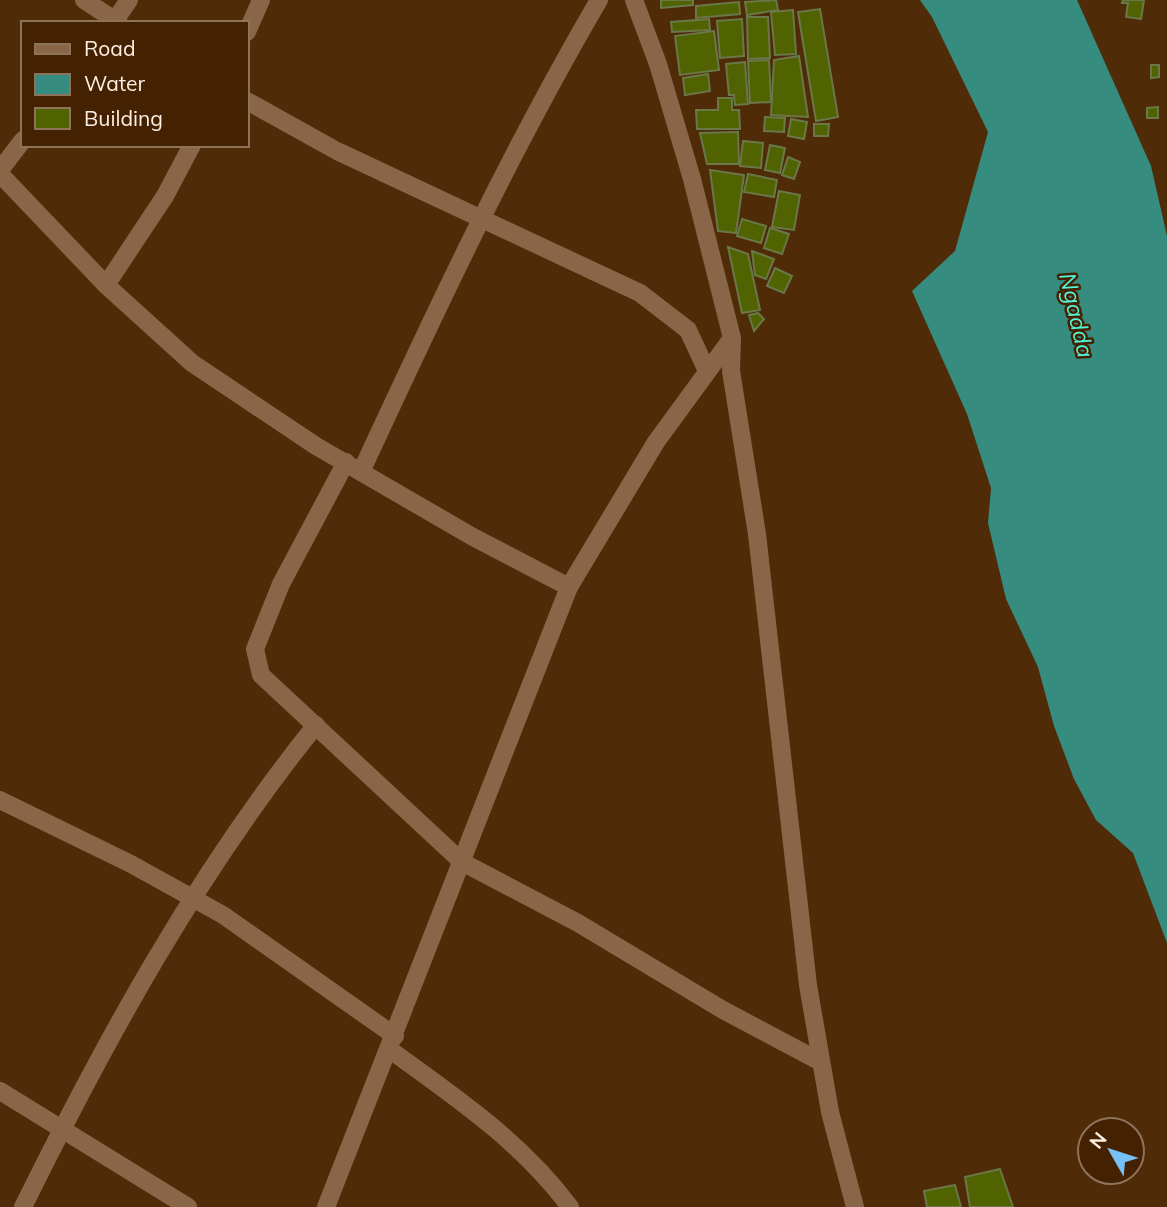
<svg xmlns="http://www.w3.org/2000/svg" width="1167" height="1207" font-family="Mulish,sans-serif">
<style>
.water{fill:#368c7f}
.building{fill:#516300;stroke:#6a7748;stroke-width:2}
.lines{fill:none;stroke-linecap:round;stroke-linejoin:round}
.minor{stroke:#896647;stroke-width:18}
.tertiary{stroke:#896647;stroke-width:18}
.labels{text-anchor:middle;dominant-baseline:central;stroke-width:5;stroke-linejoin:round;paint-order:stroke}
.water-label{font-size:23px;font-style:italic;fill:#52f4dc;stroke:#442100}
</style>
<rect width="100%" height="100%" fill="#4f2c07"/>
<!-- water -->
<path class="water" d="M920,0H1077L1151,166L1167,236V943L1133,853L1096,820L1074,779L1054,726L1038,667L1006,599L988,523L991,488L967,414L912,291L955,251L988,132L932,17Z"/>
<!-- building -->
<g class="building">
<path d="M661,0H693V5L661,8Z"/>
<path d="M776,0L778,10L747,15L745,2Z"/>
<path d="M1123,0H1144L1141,19L1126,17L1128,3H1122Z"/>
<path d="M739,2L740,14L696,18V6Z"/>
<path d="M820,9L838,117L816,121L798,12Z"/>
<path d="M793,10L796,54L775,55L771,12Z"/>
<path d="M747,17H768L770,58L748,59Z"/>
<path d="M709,19L710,30L672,32L671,22Z"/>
<path d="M742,19L744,56L720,58L717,21Z"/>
<path d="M714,31L719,70L680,75L675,36Z"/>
<path d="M799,56L808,117L771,115L774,60Z"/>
<path d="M769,60L771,102L750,103L748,61Z"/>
<path d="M745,62L748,104L735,105L734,95H729L726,64Z"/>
<path d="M1151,65H1159V77L1151,78Z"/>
<path d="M708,74L710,91L685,95L683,78Z"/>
<path d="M718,98H732V110H739L740,129H697L696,110H718Z"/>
<path d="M1158,107V118H1147V108Z"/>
<path d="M765,117L785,118L784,132L764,131Z"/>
<path d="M791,119L807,122L804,139L788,136Z"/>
<path d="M814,124H829L828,136H814Z"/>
<path d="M738,132L739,164H707L700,133Z"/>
<path d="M743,141L763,143L761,168L740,166Z"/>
<path d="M770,145L785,148L780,173L765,170Z"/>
<path d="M788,157L800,162L794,179L782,175Z"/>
<path d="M710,170L744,175L736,233L718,231Z"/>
<path d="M748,174L777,180L774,197L744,192Z"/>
<path d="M779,191L800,195L794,230L772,227Z"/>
<path d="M742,219L766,226L761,243L737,236Z"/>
<path d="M770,228L789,234L782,254L764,248Z"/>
<path d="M728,247L748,254L760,310L742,313Z"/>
<path d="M752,251L774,259L766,279L755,275Z"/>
<path d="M775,268L792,276L784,293L767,286Z"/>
<path d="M758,313L764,319L754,331L749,315Z"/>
<path d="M1000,1169L1013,1207H970L965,1177Z"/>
<path d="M955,1185L961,1207H927L924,1191Z"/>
</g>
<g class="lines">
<!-- minor -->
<g class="minor">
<path d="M84,0L119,23"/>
<path d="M113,23L129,0"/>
<path d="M247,32L261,0"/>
<path d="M247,101L337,151L640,293L688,330L707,371"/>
<path d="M0,170L23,140"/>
<path d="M0,174L106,285L192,363L316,446L473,537L569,587"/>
<path d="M106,285L165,196L192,145"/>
<path d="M346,462L281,584L255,649L261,675L462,862L578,923L723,1010L821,1062"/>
<path d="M361,472C435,312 510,152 599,0"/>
<path d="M0,800L131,864L223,915L395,1036"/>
<path d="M389,1049C455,1097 521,1141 570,1207"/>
<path d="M0,1091L188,1207"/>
<path d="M23,1207C106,1039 198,871 316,725"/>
<path d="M326,1207L569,587L656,442L732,338"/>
</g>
<!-- tertiary -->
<path class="tertiary" d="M634,0L658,64L692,179L732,338L731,371L757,534L808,985L830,1112L855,1207"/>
</g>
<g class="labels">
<!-- water labels -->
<g class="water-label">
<text transform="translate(1077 315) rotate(77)">Ngadda</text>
</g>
</g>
<!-- legend -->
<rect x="21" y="21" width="228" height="126" fill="#442100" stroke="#8e735b" stroke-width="2"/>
<rect x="35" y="44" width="35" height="10" fill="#896647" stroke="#8e735b" stroke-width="2"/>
<text x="84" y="56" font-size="21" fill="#fceee3">Road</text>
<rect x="35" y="74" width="35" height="21" fill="#368c7f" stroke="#8e735b" stroke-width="2"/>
<text x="84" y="91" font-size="21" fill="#fceee3">Water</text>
<rect x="35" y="108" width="35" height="21" fill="#516300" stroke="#8e735b" stroke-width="2"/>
<text x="84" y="126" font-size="21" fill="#fceee3">Building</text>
<!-- north arrow -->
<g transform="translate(1111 1151) rotate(309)"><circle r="33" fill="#442100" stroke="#8e735b" stroke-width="2"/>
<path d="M0-5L12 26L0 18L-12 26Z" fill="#75c0f6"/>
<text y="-10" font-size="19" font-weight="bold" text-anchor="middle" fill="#fceee3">N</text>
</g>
</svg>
